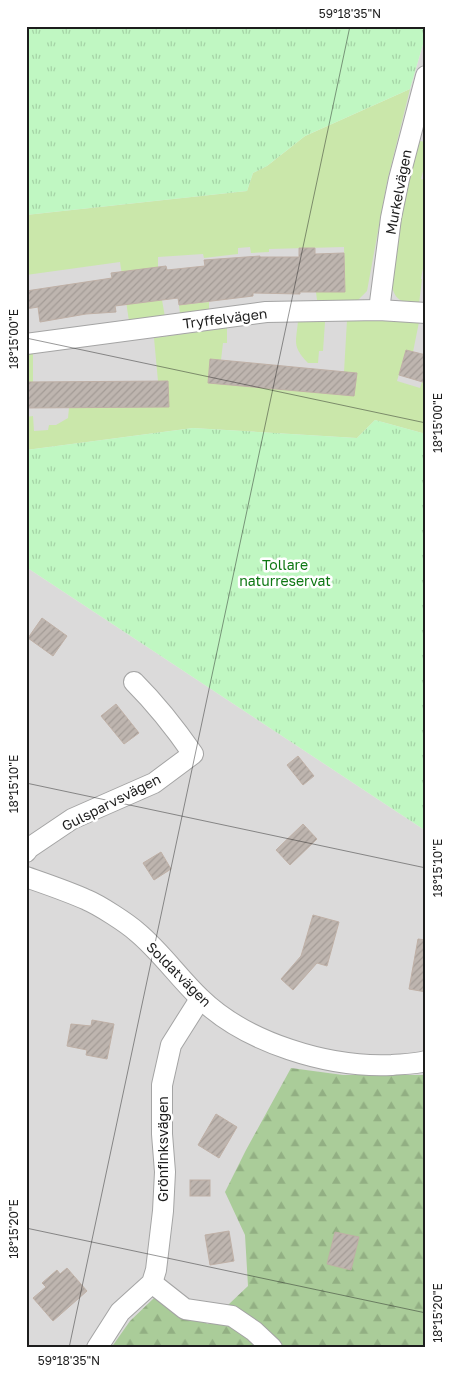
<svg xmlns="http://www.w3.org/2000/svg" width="452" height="1374" font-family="'Golos Text',sans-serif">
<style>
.residential{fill:#dbdada}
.grass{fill:#cae7aa}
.forest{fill:url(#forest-firs)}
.park{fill:url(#park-tufts)}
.building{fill:url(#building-hatch);stroke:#bfb0a6}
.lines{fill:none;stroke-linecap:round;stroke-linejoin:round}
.street-casing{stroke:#a4a4a4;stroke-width:22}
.street{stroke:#fff;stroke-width:20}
.ticks{fill:none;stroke:#1d1d1d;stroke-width:1;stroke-opacity:0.45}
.labels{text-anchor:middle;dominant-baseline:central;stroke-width:5;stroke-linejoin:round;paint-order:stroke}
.street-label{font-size:14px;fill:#1d1d1d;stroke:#fff}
.park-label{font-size:14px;fill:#0e7713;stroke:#fff}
.neatline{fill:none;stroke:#1d1d1d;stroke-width:2}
.ticks-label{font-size:12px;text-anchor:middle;fill:#1d1d1d}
</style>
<defs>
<pattern id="forest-firs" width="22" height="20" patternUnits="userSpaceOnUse" patternTransform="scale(1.25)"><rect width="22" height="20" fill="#ac9"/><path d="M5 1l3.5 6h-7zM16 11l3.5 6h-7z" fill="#92af83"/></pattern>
<pattern id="park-tufts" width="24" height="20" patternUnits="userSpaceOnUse" patternTransform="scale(1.25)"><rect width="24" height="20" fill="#c0f7c2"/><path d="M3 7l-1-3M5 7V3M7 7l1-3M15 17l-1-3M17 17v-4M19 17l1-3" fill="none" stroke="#a5d3a6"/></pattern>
<pattern id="building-hatch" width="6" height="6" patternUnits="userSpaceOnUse" patternTransform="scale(1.25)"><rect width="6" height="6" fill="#beb5af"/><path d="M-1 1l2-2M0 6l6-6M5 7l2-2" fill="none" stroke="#a39b96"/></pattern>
</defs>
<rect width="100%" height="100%" fill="#eeeae3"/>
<!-- residential -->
<g class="residential">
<path d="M426,34V434L375,420L357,438L193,428L26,450V215L247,191L253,173L410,89Z"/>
<path d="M26,567L426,831V1348H26Z"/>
</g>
<!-- grass -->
<g class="grass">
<path d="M410,89L387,182L367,291L357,301L317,300L316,292H345L344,247L269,249V252L251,253L250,247L238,248V254L204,258L203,254L158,257V267L128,271L133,304L162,300L165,317L129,321L120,262L26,275V215L247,191L253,173L267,166L305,136Z"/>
<path d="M414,140L426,142V160L421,179L426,180V252L421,279H422L419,304C402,302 395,302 391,283L406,176Z"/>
<path d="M209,302V310L180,314L179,305Z"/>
<path d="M347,320L419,322L413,352L406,350L397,381L420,388L422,382L426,383V434L375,420L357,438L193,428L26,450V417L33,416L34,431L48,430L49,425H56L68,418L69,408L168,407V381H158L154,338L227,328V343H223L221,360L210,359L208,383L354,396L357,373L344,372Z"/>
<path d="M298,321L325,322L323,351H319L318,363H308C292,346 296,343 298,321Z"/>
<path d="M33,352V382H26V353Z"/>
</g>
<!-- forest -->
<path class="forest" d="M291,1068L343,1075H426V1348H111L130,1321L154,1298L208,1324L248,1286L245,1235L225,1192L246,1150Z"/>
<!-- park -->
<g class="park">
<path d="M26,26H426V34L410,89L305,136L267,166L253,173L247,191L26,215Z"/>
<path d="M375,420L426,434V831L26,567V450L193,428L357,438Z"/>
</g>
<!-- building -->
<g class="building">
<path d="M299,248H315V254L344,253L345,292H300V294L253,293V296L179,305L178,298L115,306L116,312L86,314L40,322L38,307L26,309V291L112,278L111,273L166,266L167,270L205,266L204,260L260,256V257H299Z"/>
<path d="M406,350L426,355V383L399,375Z"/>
<path d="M210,359L357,373L354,396L208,383Z"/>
<path d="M168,381L169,407L26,408V382Z"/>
<path d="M42,618L67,636L53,656L28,638Z"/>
<path d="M116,704L139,733L124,744L101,716Z"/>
<path d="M298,756L314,776L303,785L287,765Z"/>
<path d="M303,824L317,839L290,865L276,850Z"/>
<path d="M161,852L171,869L154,880L143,863Z"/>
<path d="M313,915L339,922L327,966L317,963L293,990L281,979L301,956Z"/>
<path d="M418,939L426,940V992L409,989Z"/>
<path d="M92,1020L114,1024L107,1059L86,1055L87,1050L67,1046L71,1024L91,1026Z"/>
<path d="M216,1114L237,1127L219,1158L198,1145Z"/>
<rect x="190" y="1180" width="20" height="16"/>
<path d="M229,1231L234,1261L210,1265L205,1235Z"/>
<path d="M335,1232L359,1237L351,1270L327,1264Z"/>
<path d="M67,1268L87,1291L53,1321L33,1298L46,1287L42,1283L57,1270L60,1274Z"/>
</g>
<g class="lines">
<defs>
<g id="street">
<path d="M379,310L391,218L399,179L426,76"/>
<path d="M26,344L266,312L379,310L426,313"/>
<path d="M26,852L29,848L72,819L154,783L193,754C175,728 156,704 134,682"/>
<path d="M26,877C46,884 67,891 87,900C99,905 127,923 137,932C161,952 178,977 200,998C246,1043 329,1068 392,1065C403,1064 415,1064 426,1061"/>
<path d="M152,1283L185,1309L232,1316L254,1331L272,1348"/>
<path d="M97,1348L120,1312L152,1283L156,1270L163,1211L165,1172L162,1134V1085L171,1045L200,999"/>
</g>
</defs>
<!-- street casing -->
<use href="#street" class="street-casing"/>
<!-- street -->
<use href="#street" class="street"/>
</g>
<!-- ticks -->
<path class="ticks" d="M26,338L426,423M26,783L426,868M26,1228L426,1313M69,1348L350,26"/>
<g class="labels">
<!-- street labels -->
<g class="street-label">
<text transform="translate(398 192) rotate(-79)">Murkelvägen</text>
<text transform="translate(225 318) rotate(-7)">Tryffelvägen</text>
<text transform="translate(111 802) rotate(-27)">Gulsparvsvägen</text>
<text transform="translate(179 974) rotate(45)">Soldatvägen</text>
<text transform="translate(162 1149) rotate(-90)">Grönfinksvägen</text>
</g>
<!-- park labels -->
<g class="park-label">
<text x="285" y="564">Tollare<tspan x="285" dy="16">naturreservat</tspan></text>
</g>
</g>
<!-- border -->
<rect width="452" height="1374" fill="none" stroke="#ffffff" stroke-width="55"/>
<rect x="28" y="28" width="396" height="1318" class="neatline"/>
<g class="ticks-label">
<text x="350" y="18">59°18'35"N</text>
<text transform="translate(14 339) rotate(-90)" y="4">18°15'00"E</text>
<text transform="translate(438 423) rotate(-90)" y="4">18°15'00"E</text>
<text transform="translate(14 784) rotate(-90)" y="4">18°15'10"E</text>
<text transform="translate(438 868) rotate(-90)" y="4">18°15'10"E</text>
<text transform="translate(14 1229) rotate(-90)" y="4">18°15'20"E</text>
<text transform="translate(438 1313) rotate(-90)" y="4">18°15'20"E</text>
<text x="69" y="1365">59°18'35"N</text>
</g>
</svg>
